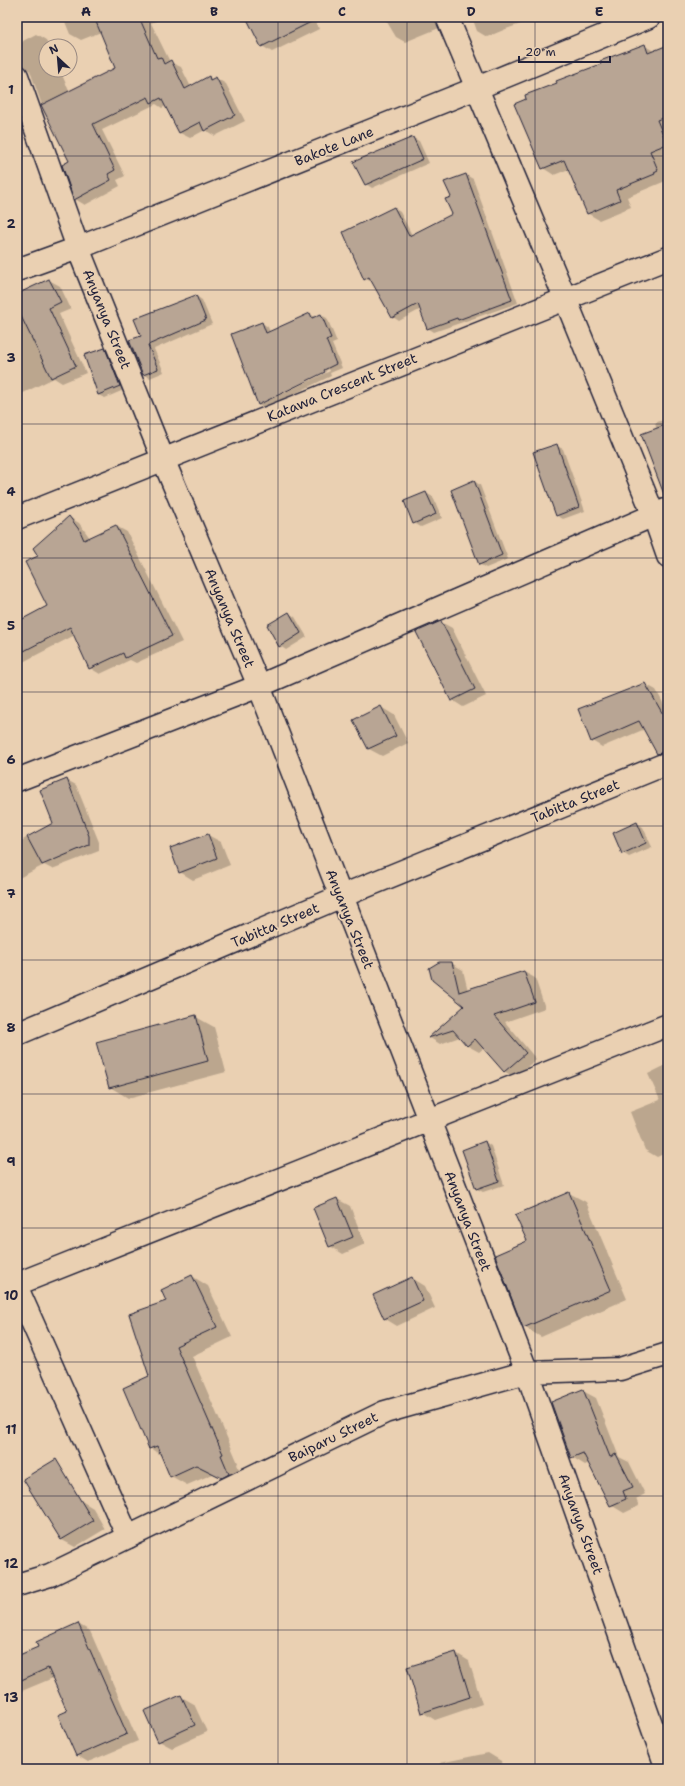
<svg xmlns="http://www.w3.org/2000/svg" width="685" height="1786" font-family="'Shantell Sans',sans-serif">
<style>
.shadow{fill:#0003;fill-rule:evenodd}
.building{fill:#b8a594;stroke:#22223b}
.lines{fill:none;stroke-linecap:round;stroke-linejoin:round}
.street-casing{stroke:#22223b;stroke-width:25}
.street{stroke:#ead0b2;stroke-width:22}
.grid{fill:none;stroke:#22223b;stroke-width:1;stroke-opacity:0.55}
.labels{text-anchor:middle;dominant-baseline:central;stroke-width:3.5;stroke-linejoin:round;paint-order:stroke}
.street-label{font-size:14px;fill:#22223b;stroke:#ead0b2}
.neatline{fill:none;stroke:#22223b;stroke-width:1.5}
.grid-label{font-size:13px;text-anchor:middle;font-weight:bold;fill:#22223b}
</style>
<rect width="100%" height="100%" fill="#ead0b2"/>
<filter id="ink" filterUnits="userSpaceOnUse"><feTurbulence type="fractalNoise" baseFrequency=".025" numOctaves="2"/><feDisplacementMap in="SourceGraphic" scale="8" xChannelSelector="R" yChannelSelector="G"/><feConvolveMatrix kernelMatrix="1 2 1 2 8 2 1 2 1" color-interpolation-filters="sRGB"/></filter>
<g filter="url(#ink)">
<!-- shadow -->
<g class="shadow">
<path d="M63,17H166L151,23L170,62L181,67L191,87L209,77L212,80L216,78L226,84L245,121L215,136L205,130L190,138L180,133L166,106L162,108L156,104L102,130L125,176L117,180L120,186L85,205L75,199L71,162L43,108L30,71L23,65L18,49L23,41L36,34L46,40L49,46H46V70H60L69,91L116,68L101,32L81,40L70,34Z"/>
<path d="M247,17H314L319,29L272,52L262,46Z"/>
<path d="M384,17H446L444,26L405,42L396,37Z"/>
<path d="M472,17H541L506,29L487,37L477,31Z"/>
<path d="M645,46L654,51L668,50V180L627,197L631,207L599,220L587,213L569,169L554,175L543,168L558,84Z"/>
<path d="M17,100L25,124L17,128Z"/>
<path d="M413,138L419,141L429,163L372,188L366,184Z"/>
<path d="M466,175L473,179L518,303L434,332L428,328L421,309L399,321L393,317L373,282L365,279L394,208L400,212L412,235L454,214L452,197Z"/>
<path d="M17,193L20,199L17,201Z"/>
<path d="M49,280L60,286L71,309L59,314L86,373L62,383L54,378L17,396V295Z"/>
<path d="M196,296L202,300L212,324L154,349L164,372L150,378L144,375L142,337Z"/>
<path d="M310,314L315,317L321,315L327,318L337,342L332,344L342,368L330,373L331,376L265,408L258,405L262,323L268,327L270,332ZM329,369L330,371L261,404V402Z"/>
<path d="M105,349L111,353L126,389L105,398L98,395Z"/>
<path d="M668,418V477L655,423Z"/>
<path d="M557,446L563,449L585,511L563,519L556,515Z"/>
<path d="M474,481L480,485L508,559L486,568L479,564Z"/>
<path d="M426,493L433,497L442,518L421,527L414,523Z"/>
<path d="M69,517L79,523L90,538L116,526L127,532L182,642L136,663L130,660L100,674L90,668L75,635L19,664L17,663V623L49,607L39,557Z"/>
<path d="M289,613L295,617L307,637L286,650L280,646Z"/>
<path d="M441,622L452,628L486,696L463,707L452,700Z"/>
<path d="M645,684L656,690L668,712V753L666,754L655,748L645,729L602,747L592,741Z"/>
<path d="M381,707L394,715L408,743L382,756L369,749Z"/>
<path d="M67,780L76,785L99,842V851L52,869L44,865L17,879V843L54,823Z"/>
<path d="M637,823L643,827L652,847L629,857L623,853Z"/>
<path d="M208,835L221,842L230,865L193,880L180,872Z"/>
<path d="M451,963L463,970L468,991L524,972L535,978L545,1008L505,1022L536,1059L515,1078L504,1071L484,1048L479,1052L468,1046L460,1037L440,1044L430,1038L466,1006L433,980Z"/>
<path d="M196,1017L214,1027L226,1072L128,1098L110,1087Z"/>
<path d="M668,1064V1152L657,1157L645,1150L630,1112L660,1100L648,1074Z"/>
<path d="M485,1142L491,1146L504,1185L483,1192L477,1189Z"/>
<path d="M569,1193L586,1202L627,1299L541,1337L524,1327L528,1242Z"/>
<path d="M337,1199L350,1206L365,1244L343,1254L330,1246Z"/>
<path d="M192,1276L208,1286L232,1337L192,1356L238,1463L237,1464L244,1483L238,1486L213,1474L187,1485L171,1476L162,1456L150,1448L151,1377L168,1302Z"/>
<path d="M412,1278L425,1286L435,1308L397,1326L384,1318Z"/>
<path d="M583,1391L596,1398L619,1457L629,1462L645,1494L636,1499L639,1506L624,1513L611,1505L589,1463L585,1465L572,1457Z"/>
<path d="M35,1497L80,1500L93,1508L105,1529L75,1547L62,1540Z"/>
<path d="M78,1624L90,1631L138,1741L88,1762L76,1755L68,1712L53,1678L17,1693V1658L40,1648Z"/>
<path d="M456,1653L469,1661L482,1704L435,1720L422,1712Z"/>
<path d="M180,1696L194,1704L207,1732L172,1748L159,1741Z"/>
<path d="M488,1753L501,1761L503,1769H442L440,1763Z"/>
</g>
<!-- building -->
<g class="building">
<path d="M94,17H139L157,58L161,57L164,64L171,60L185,89L209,76L210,80L216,77L235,115L204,131L200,122L179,133L161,98L151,103L148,97L93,124L115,170L108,174L111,180L74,200L62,165L69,161L41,105L115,68Z"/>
<path d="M246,17H321L261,47Z"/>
<path d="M645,44L648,53L668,45V116L657,120L667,144L650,151L658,170L654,172L655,174L616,190L620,200L587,214L564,160L542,169L514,104L526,99L525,95L557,83L556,81L601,64L600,61Z"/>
<path d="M413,137L423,159L365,185L353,162Z"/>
<path d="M466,174L512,300L458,320L457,318L427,329L418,304L392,318L369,277L364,280L343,232L394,207L409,236L452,214L445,199L451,197L444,182Z"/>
<path d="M49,279L61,302L49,308L76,366L51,378L17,308V294Z"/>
<path d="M196,295L206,320L148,345L158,369L143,375L129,340L141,336L134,319Z"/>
<path d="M310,313L312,318L321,314L331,338L326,340L336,364L324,370L325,372L258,405L231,334L262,322L266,333Z"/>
<path d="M105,348L120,386L98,395L84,355Z"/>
<path d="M668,424V497H665L641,434Z"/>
<path d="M557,444L579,507L556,516L533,452Z"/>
<path d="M474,480L502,555L479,565L451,490Z"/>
<path d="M426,492L436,514L413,524L404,501Z"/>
<path d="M69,516L80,531L84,540L116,525L172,636L125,658L123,653L89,669L70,627L24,651L17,637V622L47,606L25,562L38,556L33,548Z"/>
<path d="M289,612L301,633L279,647L267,625Z"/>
<path d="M441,621L475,689L451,701L416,632Z"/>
<path d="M645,683L668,723V751L657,754L639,721L591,742L578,709Z"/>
<path d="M381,706L396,736L368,749L353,720Z"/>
<path d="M67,779L89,836V845L42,865L27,837L53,823L40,790Z"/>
<path d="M637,822L646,843L622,854L613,833Z"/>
<path d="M208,834L217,858L179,873L170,848Z"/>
<path d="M439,962H452L459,992L524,971L535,1002L494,1016L526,1053L504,1072L475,1039L467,1046L453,1030L428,1038L464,1006L432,980L429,968Z"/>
<path d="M196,1015L208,1061L109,1088L96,1042Z"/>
<path d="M485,1141L499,1181L476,1189L462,1150Z"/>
<path d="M569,1192L611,1290L523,1328L495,1255L527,1241L515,1215Z"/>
<path d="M337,1198L353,1237L329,1247L313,1208Z"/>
<path d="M192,1275L217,1327L176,1346L223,1454L221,1455L229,1474L222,1478L196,1465L170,1477L157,1446L149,1449L123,1388L149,1376L129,1314L166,1301L161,1290Z"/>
<path d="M412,1277L423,1301L384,1319L373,1295Z"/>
<path d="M583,1389L610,1457L616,1454L633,1487L623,1491L626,1499L610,1506L583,1453L571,1458L551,1402Z"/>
<path d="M56,1459L93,1521L61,1540L23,1479Z"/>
<path d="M78,1623L127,1734L76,1756L58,1715L67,1711L48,1668L17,1682V1656L38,1647L36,1642Z"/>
<path d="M456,1652L470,1697L421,1713L407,1667Z"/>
<path d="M181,1695L195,1725L158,1742L144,1711Z"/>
</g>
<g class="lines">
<defs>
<g id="street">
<path d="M447,17L565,298L654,516L668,556"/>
<path d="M17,76L78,248L163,459L259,686L340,894L342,896L527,1372L667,1769"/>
<path d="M17,270L78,248L477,88L649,17"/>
<path d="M17,518L668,258"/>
<path d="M17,780L259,686L668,509"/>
<path d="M17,1034L342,896L668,763"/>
<path d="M17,1284L668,1025"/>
<path d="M17,1288L128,1537"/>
<path d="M17,1585L50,1575L385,1412L527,1372L620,1369L668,1354"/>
</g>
</defs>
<!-- street casing -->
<use href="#street" class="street-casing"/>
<!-- street -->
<use href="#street" class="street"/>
</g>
</g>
<!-- grid -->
<path class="grid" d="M150,17V1769M278,17V1769M407,17V1769M535,17V1769M17,156H668M17,290H668M17,424H668M17,558H668M17,692H668M17,826H668M17,960H668M17,1094H668M17,1228H668M17,1362H668M17,1496H668M17,1630H668"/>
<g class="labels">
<!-- street labels -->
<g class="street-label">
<text transform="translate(334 146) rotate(-22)">Bakote Lane</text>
<text transform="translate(107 319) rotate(68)">Anyanya Street</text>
<text transform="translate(342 387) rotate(-22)">Katawa Crescent Street</text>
<text transform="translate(230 618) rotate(67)">Anyanya Street</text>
<text transform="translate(575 801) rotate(-22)">Tabitta Street</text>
<text transform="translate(350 919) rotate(68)">Anyanya Street</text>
<text transform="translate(275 925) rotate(-23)">Tabitta Street</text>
<text transform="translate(468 1221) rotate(69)">Anyanya Street</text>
<text transform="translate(333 1437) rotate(-26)">Baiparu Street</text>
<text transform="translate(581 1524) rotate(70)">Anyanya Street</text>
</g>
</g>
<!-- margin -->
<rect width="685" height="1786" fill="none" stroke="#ead0b2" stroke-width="44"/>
<!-- north arrow -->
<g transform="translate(58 58) rotate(334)"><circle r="19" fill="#ead0b2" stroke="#9a8a82"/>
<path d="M0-3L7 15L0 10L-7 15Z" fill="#22223b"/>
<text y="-6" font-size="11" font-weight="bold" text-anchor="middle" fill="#22223b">N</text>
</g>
<!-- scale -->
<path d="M519 56v6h91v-6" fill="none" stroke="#22223b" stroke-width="2"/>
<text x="525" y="56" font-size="12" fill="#22223b" stroke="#ead0b2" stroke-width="3" paint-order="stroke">20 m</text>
<rect x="22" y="22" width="641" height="1742" class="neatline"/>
<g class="grid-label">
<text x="86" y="16">A</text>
<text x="214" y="16">B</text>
<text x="342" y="16">C</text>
<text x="471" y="16">D</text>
<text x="599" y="16">E</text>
<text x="11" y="94">1</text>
<text x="11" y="228">2</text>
<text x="11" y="362">3</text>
<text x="11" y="496">4</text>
<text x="11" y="630">5</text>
<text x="11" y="764">6</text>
<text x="11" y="898">7</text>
<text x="11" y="1032">8</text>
<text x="11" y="1166">9</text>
<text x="11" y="1300">10</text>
<text x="11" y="1434">11</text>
<text x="11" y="1568">12</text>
<text x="11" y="1702">13</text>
</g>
</svg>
